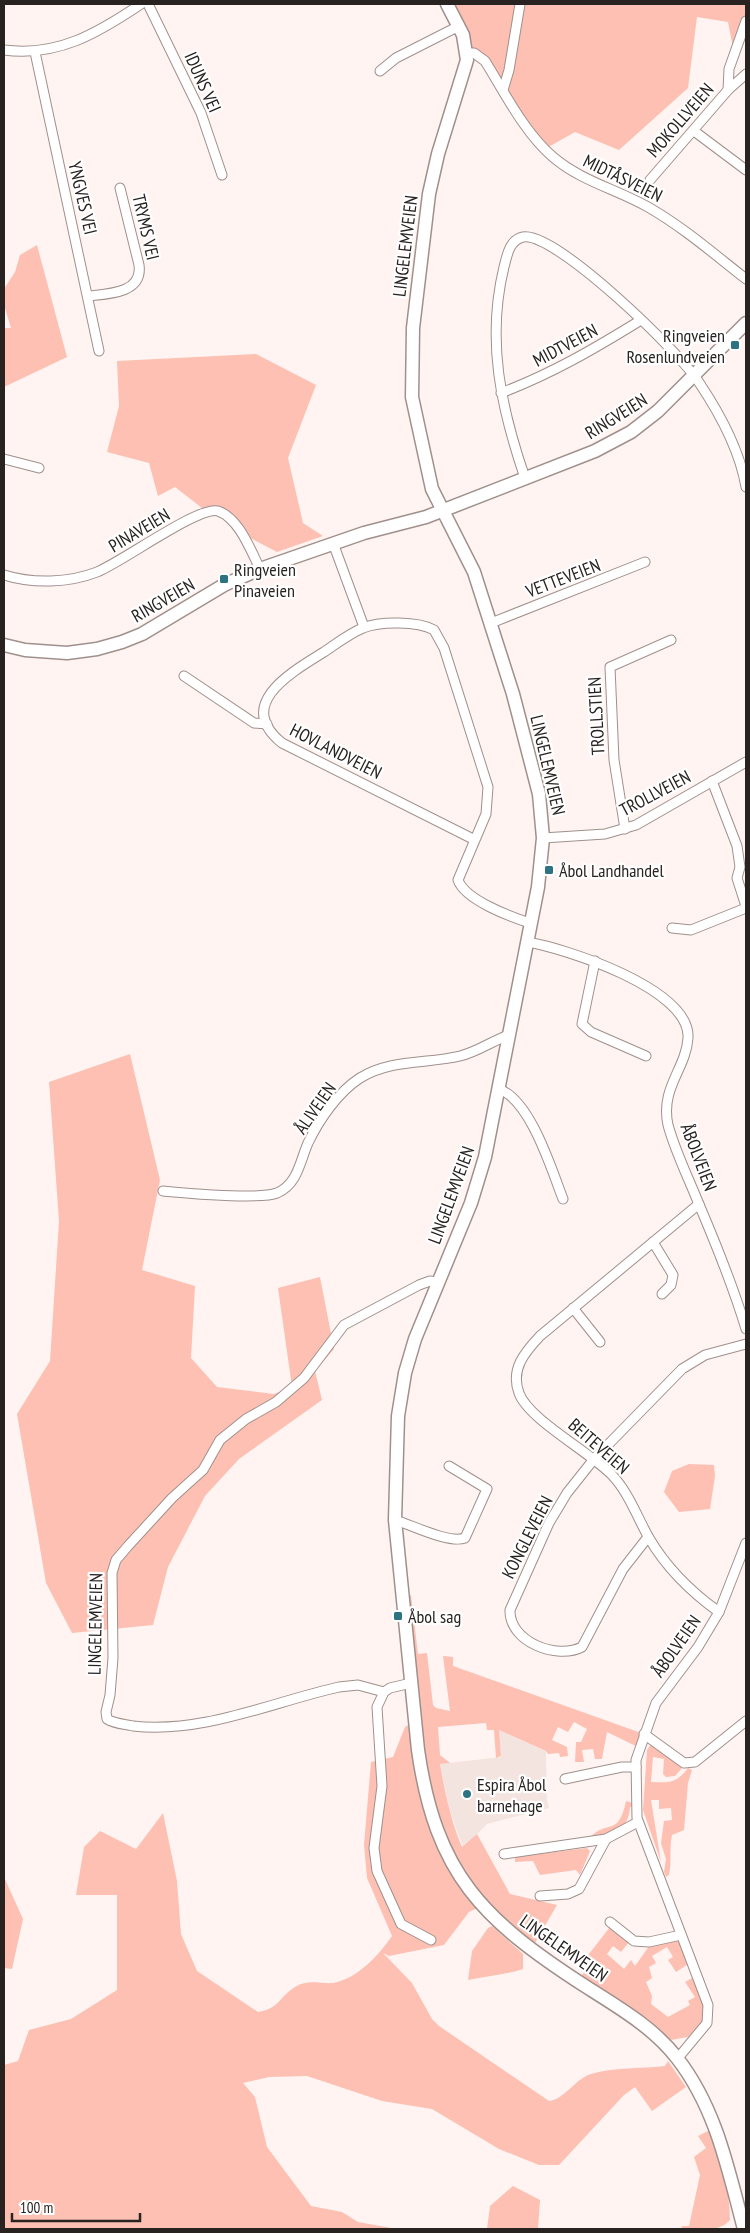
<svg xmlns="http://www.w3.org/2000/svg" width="750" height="2233" font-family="'PT Sans Narrow',sans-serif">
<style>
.built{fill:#f4e4e0}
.green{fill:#fdc0b2}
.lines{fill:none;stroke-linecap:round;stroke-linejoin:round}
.street-casing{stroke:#a0908c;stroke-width:11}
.secondary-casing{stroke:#a0908c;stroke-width:15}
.street{stroke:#fff;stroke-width:9}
.secondary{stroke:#fff;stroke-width:12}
.poi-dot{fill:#2e7382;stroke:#fff;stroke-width:2}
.labels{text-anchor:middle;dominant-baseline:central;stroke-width:4.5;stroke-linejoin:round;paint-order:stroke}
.street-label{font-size:18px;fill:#282221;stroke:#fff}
.poi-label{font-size:18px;fill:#282221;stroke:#fff;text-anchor:start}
</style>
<rect width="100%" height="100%" fill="#fff4f1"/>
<!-- built -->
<path class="built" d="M499,1730L546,1751L547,1800L549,1808L487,1824L463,1848L449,1808L440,1764L501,1757Z"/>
<!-- green -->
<g class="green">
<path d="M447,4H746V24L734,53L728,22L697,17L688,88L619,150L575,132L545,149L485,61L467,53Z"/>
<path d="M37,245L67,357L4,387V328H11L4,305V289L15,272L20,255Z"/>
<path d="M256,354L316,385L288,458L303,523L323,536L277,552L239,532L228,517L206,511L175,487L158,496L149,463L107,452L119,406L117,361Z"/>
<path d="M130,1054L160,1180L142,1270L195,1286L191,1358L217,1387L274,1394L292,1387L278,1288L320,1277L334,1349L315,1371L322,1400L239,1459L205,1496L168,1567L153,1625L72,1633L46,1583L17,1414L50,1361L59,1221L49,1082Z"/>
<path d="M689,1464L714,1465L715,1476L710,1509L679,1512L664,1492L672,1471Z"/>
<path d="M402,1595H411L418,1654L427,1653L433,1705L436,1708L450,1711L443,1656L453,1657V1666L644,1734L640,1748L607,1732L602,1759H595L593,1749L582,1750L584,1762H575L576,1742H581L587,1729L574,1722L568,1732L558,1727L552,1740L567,1747L568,1756L560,1757L559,1753L548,1754L546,1751L499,1730L501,1756L496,1758L494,1730H487L486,1723L438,1727L440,1755L450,1763L440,1764C445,1793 451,1821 462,1847L477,1834L510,1894L557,1905L531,1950L482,1906L469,1912L444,1945L389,1956L383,1953L412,1983L432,2019L439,2026L549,2101C565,2099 575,2079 591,2074C614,2067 640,2069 665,2066L668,2061L686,2087L652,2111L635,2087L624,2095L559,2165H539L499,2149L432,2109L382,2101L307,2076L269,2077L243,2083L255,2097L267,2147L311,2206L342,2212L358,2222L397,2229H4V2065L18,2061L29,2030L71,2019L117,1990V1895H76L84,1847L100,1831L136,1849L163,1813L177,1881L181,1934L197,1971L258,2012C280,2008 278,1998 295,1987C308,1979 320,1984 333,1983C357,1979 379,1955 392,1936L367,1878L364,1845L371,1762L393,1757L405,1727L415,1720Z"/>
<path d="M651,1744L677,1762L682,1768L675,1776L666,1777L663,1774L664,1759L653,1757L651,1782C669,1783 677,1783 688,1768L692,1770L688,1783L684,1830L672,1835C669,1849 672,1861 669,1875L666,1877L664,1872L666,1859L661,1843L664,1821L672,1820L671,1808L659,1809V1800H651L661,1862L643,1810L647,1750Z"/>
<path d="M626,1801L633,1803L632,1807H630C628,1832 613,1832 592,1839L590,1837C610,1819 618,1837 626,1801Z"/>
<path d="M587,1848L590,1851L580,1875L576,1870L540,1875L533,1861L515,1862V1857Z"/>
<path d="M4,1877L23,1919L12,1969L4,1968Z"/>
<path d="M492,1926L523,1954V1969C505,1975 487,1976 468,1980L472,1951L488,1928Z"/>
<path d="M610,1927L629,1942L621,1952L613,1946L607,1954L624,1969L631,1960L635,1966L650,1945L679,1940L690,1963L676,1972L668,1960L673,1957L667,1947L652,1956L656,1963L649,1967L652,1978L646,1982L652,1996L651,2004L668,2017L690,2005L688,2001L695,1997L685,1982L694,1977C705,2003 712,2012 693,2036L671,2040L632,2009L580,1978L585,1971L578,1968Z"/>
<path d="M712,2129C720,2159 730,2189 730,2220C719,2233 698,2229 681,2229L682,2226H689L700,2175L694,2157L706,2148L698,2136Z"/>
<path d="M513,2186L540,2200L538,2229H487L490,2206Z"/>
</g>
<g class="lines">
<defs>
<g id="street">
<path d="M148,4L201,113L222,175"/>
<path d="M4,50C58,57 98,33 141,4"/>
<path d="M35,52L99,351"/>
<path d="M467,53H474L485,61C505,93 524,132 553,157C581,181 616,189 648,207C683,227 714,254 746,279"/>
<path d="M380,71L396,58L459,26"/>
<path d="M503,90L509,70L520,4"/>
<path d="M728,90L729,69L746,21"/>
<path d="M694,131L746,170"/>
<path d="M650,180L728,90L746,74"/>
<path d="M88,296C109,294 143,293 139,265L120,188"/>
<path d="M501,393C553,373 594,349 641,320"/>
<path d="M4,459L39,468"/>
<path d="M525,478C501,408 486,340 504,267C507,256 509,240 523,237C555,231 682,354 700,384C720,414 740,452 746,487"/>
<path d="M333,543L364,627"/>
<path d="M4,575C33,584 69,583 97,572C122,562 200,505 218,511C239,518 251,551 260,569"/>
<path d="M491,623L645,562"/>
<path d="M184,676L254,723L267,724"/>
<path d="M712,781L737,846L740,867L737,878L746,906"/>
<path d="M625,829L614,760L610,667L671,640"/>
<path d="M543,838L605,834L636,825L746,762"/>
<path d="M475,840L282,743C234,704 292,672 324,652C336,644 350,633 363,628C380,621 418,621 434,630L444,648L488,787L486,814L458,880C465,900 511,917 530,923"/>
<path d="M672,928L691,930L746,908"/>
<path d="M527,942C565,948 691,989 688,1038C686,1069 660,1088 668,1125C675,1151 688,1177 698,1202C716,1244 733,1286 746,1329"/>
<path d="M595,961L582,1024L591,1032L646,1056"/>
<path d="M498,1089C530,1098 552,1171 563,1199"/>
<path d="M163,1191C185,1193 259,1200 277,1193C298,1184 300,1161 308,1143C319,1120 338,1092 360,1078C390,1059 427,1064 460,1056C477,1052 492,1041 509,1035"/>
<path d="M699,1204L540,1336C525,1352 510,1369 519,1393C528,1419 590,1452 612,1475C629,1493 637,1517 649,1538C666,1567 691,1592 719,1612"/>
<path d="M653,1242L673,1275L671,1285L662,1294"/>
<path d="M573,1308L600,1342"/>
<path d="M395,1520C412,1525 449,1544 465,1538L487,1489L449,1466"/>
<path d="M648,1537L623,1569L582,1647C557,1660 509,1642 510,1610L549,1523L567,1493L594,1459L682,1369L705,1355L746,1344"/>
<path d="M411,1683L390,1688L384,1692L377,1707L382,1786L374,1848L377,1871L401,1924L431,1940"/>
<path d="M384,1692L358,1685L339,1687C272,1702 203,1734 133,1726C124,1724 115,1724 107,1719L106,1712L110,1695L113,1658L112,1573L116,1560L128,1546L172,1498L203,1470L220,1440L246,1419L276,1402L304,1378L344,1325L419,1285L430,1281L437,1282"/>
<path d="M644,1734L684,1763L695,1762L746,1721"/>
<path d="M565,1779L622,1767H636"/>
<path d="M504,1854L606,1839L638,1822"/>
<path d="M540,1896L568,1894L579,1889L606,1839"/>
<path d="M610,1922L634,1941L649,1942L681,1935"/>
<path d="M678,2058L707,2023L708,2005L637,1818L636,1760L656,1703L698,1647L719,1612L746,1543"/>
</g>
<g id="secondary">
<path d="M447,4L463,35L467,60L438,154L429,194L413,328L412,397L432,489L474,572L513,694L539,794L543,838L538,887L485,1157L471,1203L415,1339L405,1373L398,1416L395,1520L418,1750C436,1875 483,1920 585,1986C618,2007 653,2027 677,2058C716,2108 728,2169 744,2229"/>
<path d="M4,645L25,650L67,653L97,649L122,642L142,634L224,585L260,569L364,533L426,517L595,451L631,432L658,411L746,323"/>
</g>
</defs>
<!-- street casing -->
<use href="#street" class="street-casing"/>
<!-- secondary casing -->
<use href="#secondary" class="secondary-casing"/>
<!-- street -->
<use href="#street" class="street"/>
<!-- secondary -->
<use href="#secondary" class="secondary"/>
</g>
<!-- markers -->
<g class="poi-dot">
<rect x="730" y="340" width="10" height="10" rx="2.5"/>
<rect x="219" y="574" width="10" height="10" rx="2.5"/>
<rect x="544" y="865" width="10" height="10" rx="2.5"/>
<rect x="393" y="1611" width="10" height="10" rx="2.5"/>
<circle cx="467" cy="1794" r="5"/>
</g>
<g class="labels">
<!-- street labels -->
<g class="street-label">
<text transform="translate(203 82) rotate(66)">IDUNS VEI</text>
<text transform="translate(680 120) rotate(-49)">MOKOLLVEIEN</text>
<text transform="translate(623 178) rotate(26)">MIDTÅSVEIEN</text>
<text transform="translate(83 198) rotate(77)">YNGVES VEI</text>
<text transform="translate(146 227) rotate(77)">TRYMS VEI</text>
<text transform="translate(405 246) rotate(-83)">LINGELEMVEIEN</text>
<text transform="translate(565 345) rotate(-28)">MIDTVEIEN</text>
<text transform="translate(616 416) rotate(-32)">RINGVEIEN</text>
<text transform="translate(139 530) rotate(-31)">PINAVEIEN</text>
<text transform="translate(563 578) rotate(-21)">VETTEVEIEN</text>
<text transform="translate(163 600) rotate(-30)">RINGVEIEN</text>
<text transform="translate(596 716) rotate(-93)">TROLLSTIEN</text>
<text transform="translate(336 751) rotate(27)">HOVLANDVEIEN</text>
<text transform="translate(548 765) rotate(77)">LINGELEMVEIEN</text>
<text transform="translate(655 793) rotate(-28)">TROLLVEIEN</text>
<text transform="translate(315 1108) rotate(-55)">ÅLIVEIEN</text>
<text transform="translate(699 1157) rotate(69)">ÅBOLVEIEN</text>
<text transform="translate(451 1195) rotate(-70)">LINGELEMVEIEN</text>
<text transform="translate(599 1446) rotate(41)">BEITEVEIEN</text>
<text transform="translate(527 1537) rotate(-63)">KONGLEVEIEN</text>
<text transform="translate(95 1624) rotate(-89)">LINGELEMVEIEN</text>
<text transform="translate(676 1646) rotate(-55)">ÅBOLVEIEN</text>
<text transform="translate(564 1948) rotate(35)">LINGELEMVEIEN</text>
</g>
<!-- poi labels -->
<g class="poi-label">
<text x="725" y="335" text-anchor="end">Ringveien<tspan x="725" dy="21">Rosenlundveien</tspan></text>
<text x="234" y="569">Ringveien<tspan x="234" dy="21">Pinaveien</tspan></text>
<text x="559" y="870">Åbol Landhandel</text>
<text x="408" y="1616">Åbol sag</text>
<text x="477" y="1784">Espira Åbol<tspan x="477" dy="21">barnehage</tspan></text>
</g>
</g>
<!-- border -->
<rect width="750" height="2233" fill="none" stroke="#282221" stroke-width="10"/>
<!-- scale -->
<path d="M12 2213v8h128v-8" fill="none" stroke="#282221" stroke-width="2.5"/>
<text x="20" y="2213" font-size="15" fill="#282221" stroke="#ffffff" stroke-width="4" paint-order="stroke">100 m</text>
</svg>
